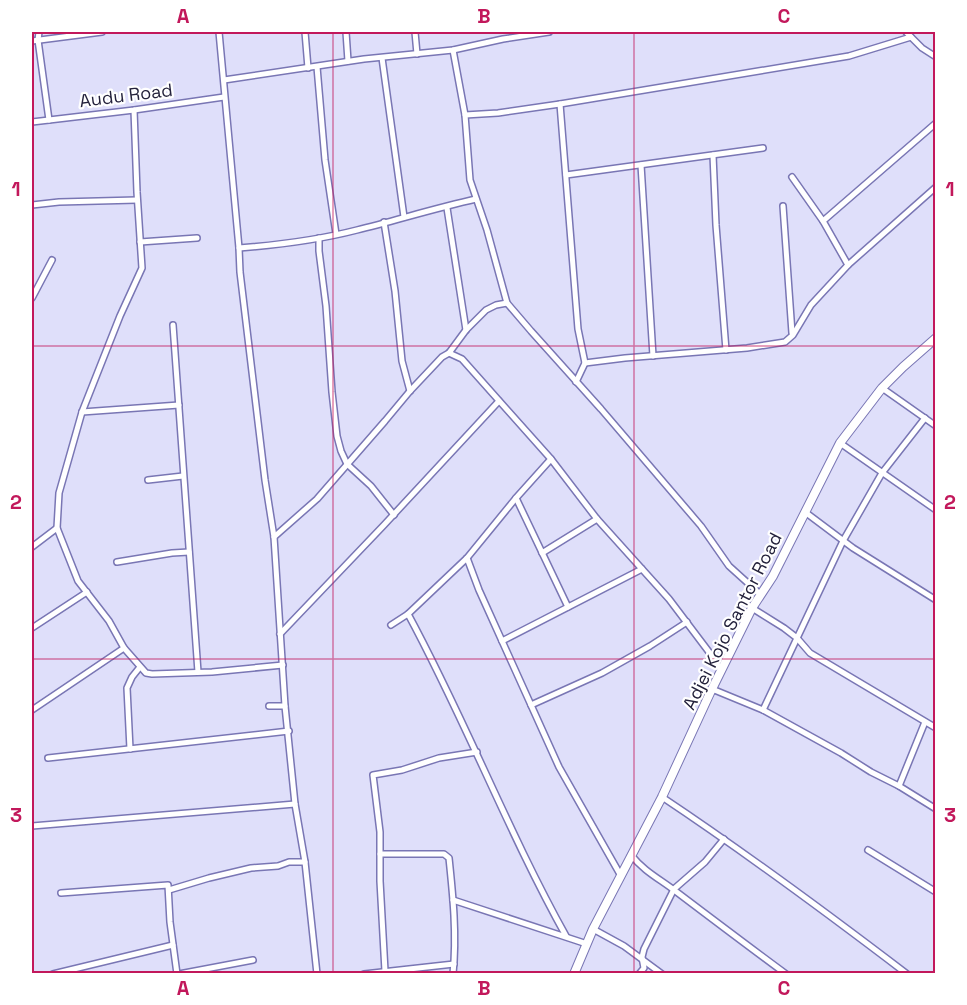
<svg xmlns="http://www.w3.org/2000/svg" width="967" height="1005" font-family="'Space Grotesk',sans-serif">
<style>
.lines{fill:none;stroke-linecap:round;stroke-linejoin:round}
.street-casing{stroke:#7976b4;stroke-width:8}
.secondary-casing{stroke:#7976b4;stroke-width:10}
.street{stroke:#fff;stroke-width:5}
.secondary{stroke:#fff;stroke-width:8}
.grid{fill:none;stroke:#c2185b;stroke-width:1.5;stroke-opacity:0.55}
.labels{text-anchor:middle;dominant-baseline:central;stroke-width:4.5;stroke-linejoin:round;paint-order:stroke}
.street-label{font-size:18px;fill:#24223c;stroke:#fff}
.neatline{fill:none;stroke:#c2185b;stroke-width:2}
.grid-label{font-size:20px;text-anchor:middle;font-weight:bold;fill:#c2185b}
</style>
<rect width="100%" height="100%" fill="#dfdffa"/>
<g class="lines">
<defs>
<g id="street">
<path d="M39,32L38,40L49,120"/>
<path d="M219,32L239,248L240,272L265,480L274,537L285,706L295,804L305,862L317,974"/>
<path d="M305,32L308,68"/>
<path d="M346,32L348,61"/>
<path d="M415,32L417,54"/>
<path d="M906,32L922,48L936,57"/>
<path d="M32,41L102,32"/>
<path d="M453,50L465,115L470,180L487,230L507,303L531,331L601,409L701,526L729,566L760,594"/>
<path d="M382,58L404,217"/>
<path d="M317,67L325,160L336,234"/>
<path d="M224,80L364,59L453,50L503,39L549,32"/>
<path d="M560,104L578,329L585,363L576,382"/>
<path d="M134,110L137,192L142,268L120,316L82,412L59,493L57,528L78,581L109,621L124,648L146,673L152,674L212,672L283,665"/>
<path d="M465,115L498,113L560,104L849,56L911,37"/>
<path d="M32,122L134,110L224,97"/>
<path d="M713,155L716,225L726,350"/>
<path d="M641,165L653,356"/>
<path d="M566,175L763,148"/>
<path d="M792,177L823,221L848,265"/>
<path d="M32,205L59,202L137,200"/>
<path d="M783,206L792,333"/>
<path d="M447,208L466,330"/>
<path d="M823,221L936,123"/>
<path d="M384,222L395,291L402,361L410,391"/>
<path d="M319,238V251L326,306L332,392L337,436L341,451L347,464L371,486L394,515"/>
<path d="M140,242L197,238"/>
<path d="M239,248C278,245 318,240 357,230C397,220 436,208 476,199"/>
<path d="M32,298L52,260"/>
<path d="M173,325L198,672"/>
<path d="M449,353L462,359L551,459L597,519L669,599L709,652L721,670"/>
<path d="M585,363L625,358L747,348L785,342L793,335L811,305L848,265L936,187"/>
<path d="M882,388L936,426"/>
<path d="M82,412L179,405"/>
<path d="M840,443L936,510"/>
<path d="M148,480L183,476"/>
<path d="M516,498L568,607"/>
<path d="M805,512L853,548L936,600"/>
<path d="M274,537L317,499L385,421L410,391L442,357L449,353L466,330L486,310L496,305L507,303"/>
<path d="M32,547L57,528"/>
<path d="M542,553L597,519"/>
<path d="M467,558L479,590L559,767L621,876"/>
<path d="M117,562L172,553L189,552"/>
<path d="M752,608L784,628L797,638L810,653L936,728"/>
<path d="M408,614C465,719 508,832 566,936"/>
<path d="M391,625L408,614L467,558L516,498L551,459"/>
<path d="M32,628L87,592"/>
<path d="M280,634L384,525L499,401"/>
<path d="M502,641L642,569"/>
<path d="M712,689L763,710L841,753L871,772L899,786L936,809"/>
<path d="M531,705L602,673L650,646L687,622"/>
<path d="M269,706H285"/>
<path d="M32,710L124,648"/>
<path d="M763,710L843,541L882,473L925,418"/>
<path d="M130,749L127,688L132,677L140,667"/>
<path d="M48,758L289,731"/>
<path d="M899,786L925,722"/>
<path d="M662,797C746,853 827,913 907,974"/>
<path d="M32,826L295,804"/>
<path d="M868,850L936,892"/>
<path d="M380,854H444L449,858C453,896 457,935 453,974"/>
<path d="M631,855C644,871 658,878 674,890C711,918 748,946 786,974"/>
<path d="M169,890L209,878L251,868L278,866L289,862H305"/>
<path d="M61,893L168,885L170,922L177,974"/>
<path d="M453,900L587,944"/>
<path d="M593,929L624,946L662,974"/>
<path d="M385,971L380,881V832L373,775L402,770L439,758L477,752"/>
<path d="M53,974L173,945"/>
<path d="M179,974L253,960"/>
<path d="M364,974L454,964"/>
<path d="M639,974L644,968L642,957L644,949L674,889L705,862L724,839"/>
</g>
<path id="secondary" d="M574,974L593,929L662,797L710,693L752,608L773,576L840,443L882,388L903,367L936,338"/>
</defs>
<!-- street casing -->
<use href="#street" class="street-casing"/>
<!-- secondary casing -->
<use href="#secondary" class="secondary-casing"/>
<!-- street -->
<use href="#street" class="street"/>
<!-- secondary -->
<use href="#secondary" class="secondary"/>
</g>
<!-- grid -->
<path class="grid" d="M333,32V974M634,32V974M32,346H936M32,659H936"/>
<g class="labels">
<!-- street labels -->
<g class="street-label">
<text transform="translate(126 95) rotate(-7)">Audu Road</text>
<text transform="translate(732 621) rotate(-63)">Adjei Kojo Santor Road</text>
</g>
</g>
<!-- border -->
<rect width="967" height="1005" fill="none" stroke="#ffffff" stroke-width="66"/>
<rect x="33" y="33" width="901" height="939" class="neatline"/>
<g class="grid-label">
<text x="183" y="23">A</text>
<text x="484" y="23">B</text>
<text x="784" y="23">C</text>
<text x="16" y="196">1</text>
<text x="950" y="196">1</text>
<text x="16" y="509">2</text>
<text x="950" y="509">2</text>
<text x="16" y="822">3</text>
<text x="950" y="822">3</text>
<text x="183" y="995">A</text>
<text x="484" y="995">B</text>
<text x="784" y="995">C</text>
</g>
</svg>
